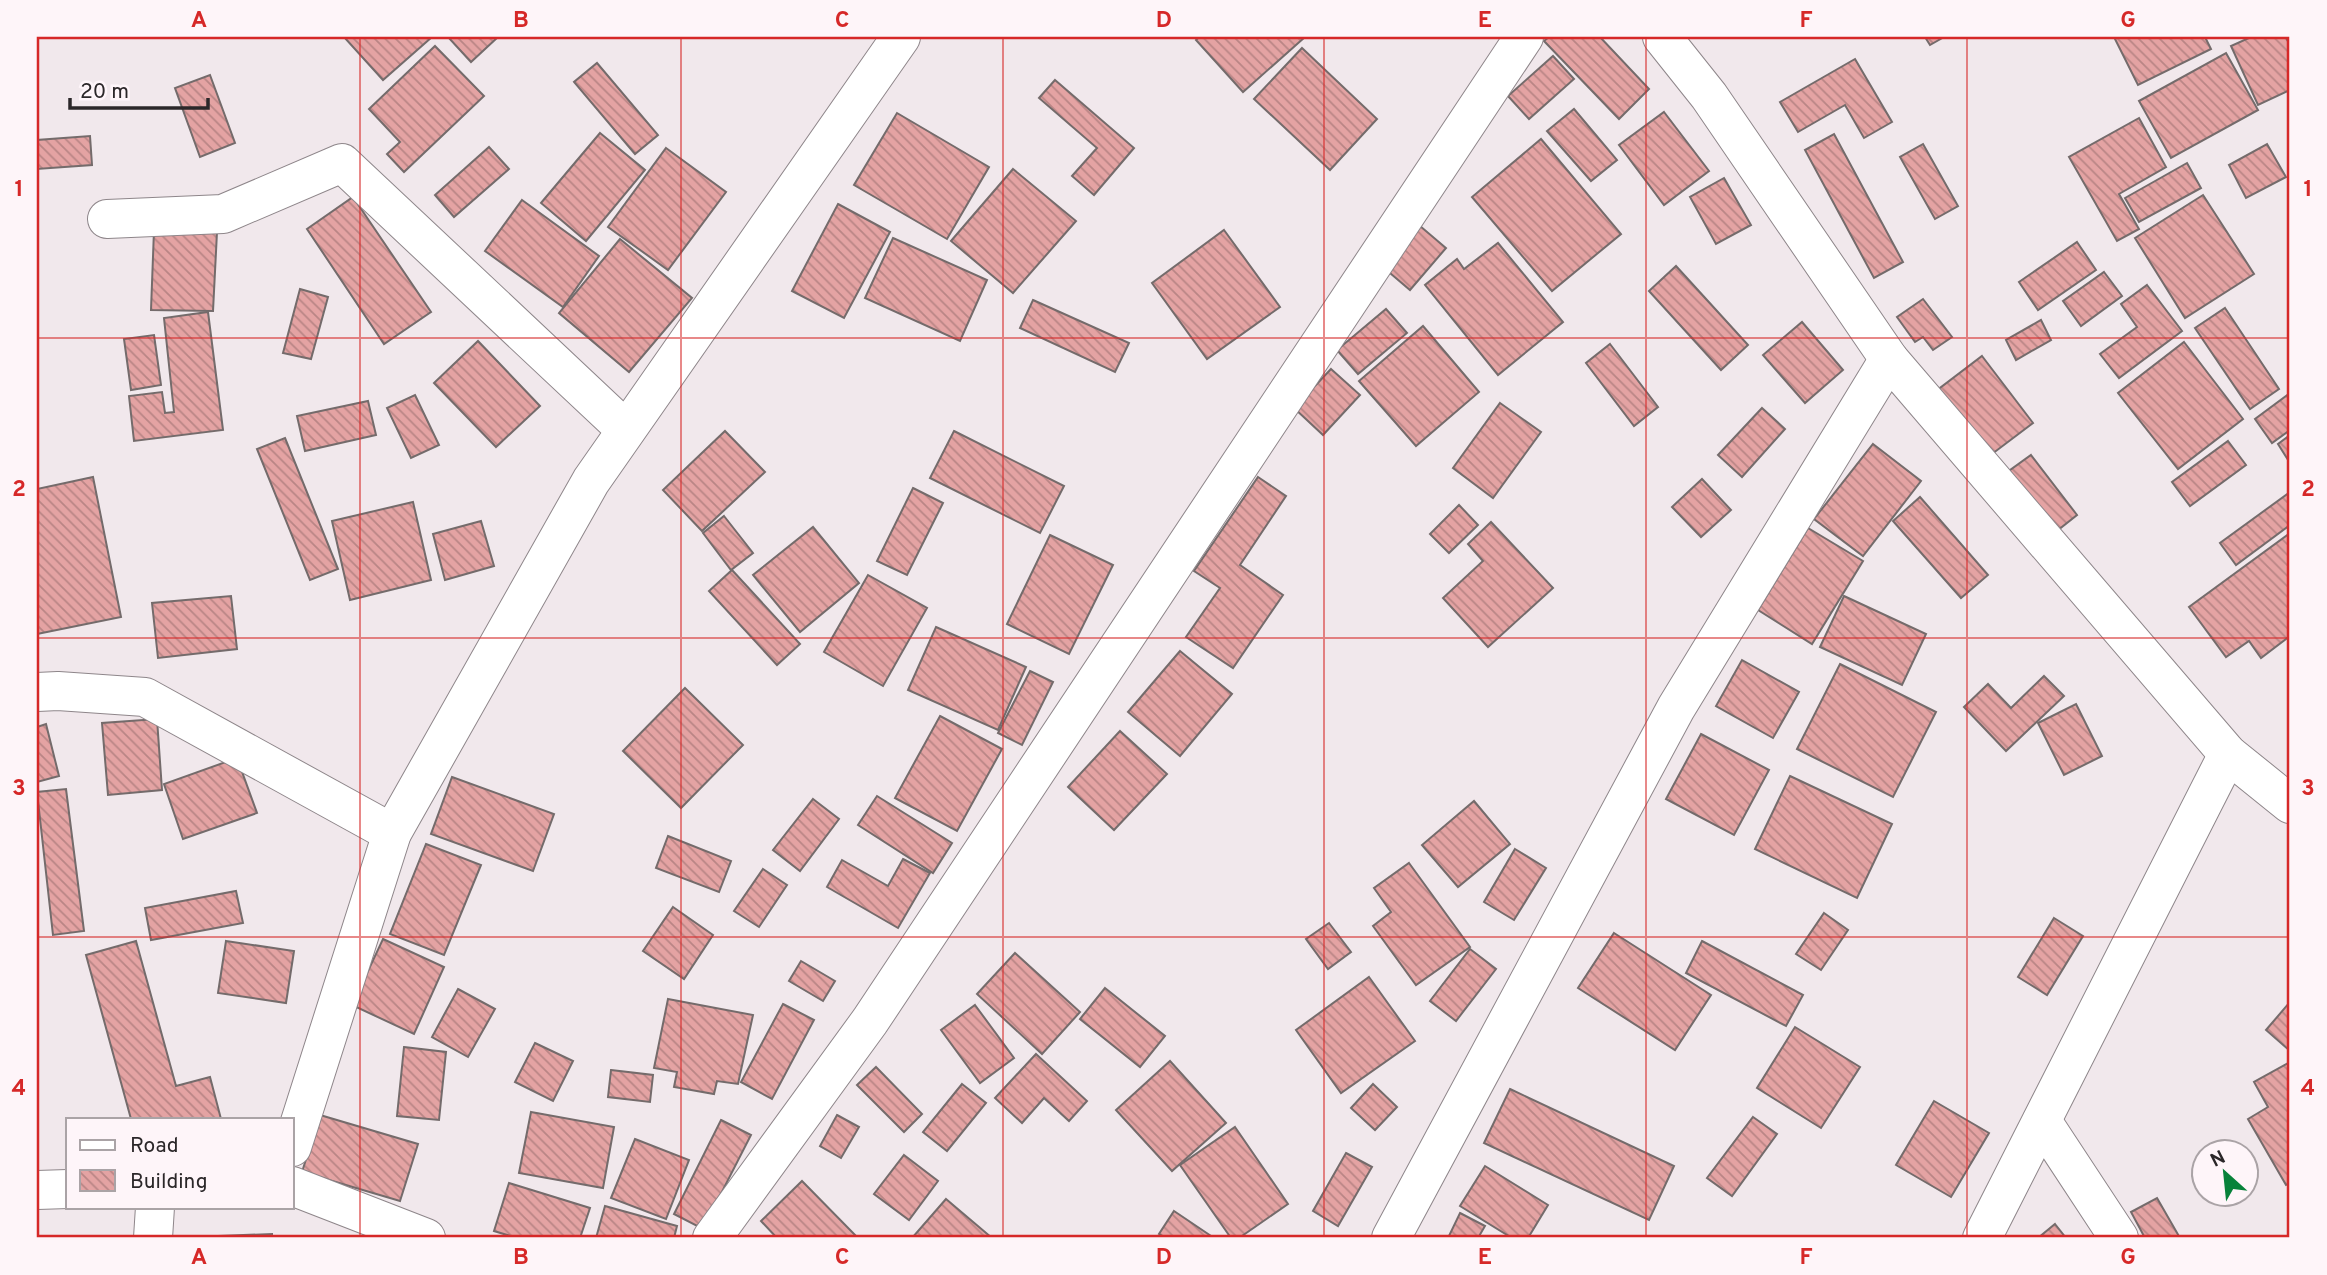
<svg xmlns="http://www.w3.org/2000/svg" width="2327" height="1275" font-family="Overpass,sans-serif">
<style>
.building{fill:url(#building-back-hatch);stroke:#746b6b;stroke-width:2}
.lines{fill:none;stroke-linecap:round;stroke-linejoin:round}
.minor-casing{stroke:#8e868a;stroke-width:40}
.minor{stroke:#fff;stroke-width:38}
.grid{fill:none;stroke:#d62828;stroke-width:2;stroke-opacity:0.55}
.neatline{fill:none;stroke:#d62828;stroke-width:2.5}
.grid-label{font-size:23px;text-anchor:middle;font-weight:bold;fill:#d62828}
</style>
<defs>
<pattern id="building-back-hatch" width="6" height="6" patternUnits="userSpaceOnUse" patternTransform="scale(1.75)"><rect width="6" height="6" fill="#e4a3a3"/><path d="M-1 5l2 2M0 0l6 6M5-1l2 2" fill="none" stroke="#b98585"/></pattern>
</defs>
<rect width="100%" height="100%" fill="#f1e8ec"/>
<!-- building -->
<g class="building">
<path d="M344,37H432L383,80Z"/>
<path d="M448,37H498L471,62Z"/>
<path d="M1199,37H1305L1243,92L1196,40Z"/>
<path d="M1549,37H1600L1649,89L1619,119L1544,41Z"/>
<path d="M1925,37H1944L1930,45Z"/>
<path d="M2114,37H2205L2211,49L2138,85Z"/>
<path d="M2251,37H2286L2290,46V90L2258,105L2231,46Z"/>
<path d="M435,46L484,96L404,172L387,154L400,142L369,109Z"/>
<path d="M1302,48L1377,119L1330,170L1254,99Z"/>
<path d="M2226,53L2258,110L2171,158L2139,101Z"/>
<path d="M1553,56L1574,79L1529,119L1508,96Z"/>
<path d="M1855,59L1892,122L1864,138L1845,105L1798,132L1780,102Z"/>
<path d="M597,63L658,135L635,154L574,82Z"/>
<path d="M210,75L235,143L200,157L175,88Z"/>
<path d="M1055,80L1134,148L1094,195L1072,176L1097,148L1039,98Z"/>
<path d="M1574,109L1617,160L1591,181L1547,131Z"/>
<path d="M1664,112L1709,171L1664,205L1619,145Z"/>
<path d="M897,113L989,167L947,239L854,185Z"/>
<path d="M2139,118L2166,167L2119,194L2139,229L2117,241L2069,157Z"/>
<path d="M600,133L645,170L586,241L541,203Z"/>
<path d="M1834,134L1903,262L1874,278L1805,150Z"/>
<path d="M90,136L92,165L37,169V140Z"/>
<path d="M1541,139L1621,234L1552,291L1472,197Z"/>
<path d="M1923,144L1958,206L1935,219L1900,157Z"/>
<path d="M2267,144L2286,177L2246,198L2229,165Z"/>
<path d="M489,147L509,169L454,217L435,195Z"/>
<path d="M666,148L726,192L668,270L608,227Z"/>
<path d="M2187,163L2201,188L2139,222L2125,198Z"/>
<path d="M1013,169L1076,221L1013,293L951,241Z"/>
<path d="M1724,178L1751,225L1716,244L1690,197Z"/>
<path d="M2203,195L2254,274L2185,318L2135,238Z"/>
<path d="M353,197L431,312L384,344L307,229Z"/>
<path d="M522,200L599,256L563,307L485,251Z"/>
<path d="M838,204L890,232L844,318L792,291Z"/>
<path d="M1420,226L1446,248L1410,290L1384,268Z"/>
<path d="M154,230L217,232L213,311L151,310Z"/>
<path d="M1224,230L1280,307L1207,359L1152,283Z"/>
<path d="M893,238L987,280L960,341L865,298Z"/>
<path d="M620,239L692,298L629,372L559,313Z"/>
<path d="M2077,242L2096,270L2038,310L2019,282Z"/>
<path d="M1498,243L1563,322L1498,375L1425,285L1457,259L1464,269Z"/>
<path d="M1676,266L1748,345L1721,370L1649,291Z"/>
<path d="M2104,272L2122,296L2081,326L2063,301Z"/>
<path d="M2147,285L2182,331L2119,378L2100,354L2137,327L2121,304Z"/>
<path d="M300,289L328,297L311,359L283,353Z"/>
<path d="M1923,299L1952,337L1933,350L1923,337L1915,342L1897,317Z"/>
<path d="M1033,300L1129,343L1115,372L1020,328Z"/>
<path d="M2225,308L2279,389L2250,409L2195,328Z"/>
<path d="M1386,309L1407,333L1358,374L1337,350Z"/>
<path d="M208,312L223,430L134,441L129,396L162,392L165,413L174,412L164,318Z"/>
<path d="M2041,320L2051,340L2016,360L2006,340Z"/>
<path d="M1802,322L1843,370L1805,403L1763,355Z"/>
<path d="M1423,326L1479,392L1416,446L1359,381Z"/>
<path d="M154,335L161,385L131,390L124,339Z"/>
<path d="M478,341L540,406L496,447L434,383Z"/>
<path d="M2184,342L2243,419L2178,469L2118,393Z"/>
<path d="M1610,344L1658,407L1634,426L1586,363Z"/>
<path d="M1982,356L2033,423L1992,454L1936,391Z"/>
<path d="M1331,369L1360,395L1323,435L1294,408Z"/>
<path d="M2290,393V430L2272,443L2255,419Z"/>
<path d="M415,395L439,445L411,458L387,408Z"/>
<path d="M368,401L376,435L305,451L297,416Z"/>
<path d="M1500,403L1541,432L1493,498L1453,468Z"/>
<path d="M1762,408L1785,429L1742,477L1718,455Z"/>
<path d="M725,431L765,472L702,531L663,490Z"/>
<path d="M954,431L1064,486L1040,533L930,478Z"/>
<path d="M2290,435V463L2278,444Z"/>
<path d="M285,438L338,569L310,580L257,449Z"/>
<path d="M2228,441L2246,465L2190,506L2172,482Z"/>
<path d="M1873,444L1921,481L1863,556L1814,519Z"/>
<path d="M2031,455L2077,515L2053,534L2006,473Z"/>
<path d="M93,477L121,617L37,634V489Z"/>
<path d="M1258,477L1286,496L1240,565L1283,595L1233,668L1186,637L1220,588L1194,571Z"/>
<path d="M1702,479L1731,510L1701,537L1672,507Z"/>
<path d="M913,488L943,503L907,575L877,561Z"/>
<path d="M2290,492V525L2236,565L2220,543Z"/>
<path d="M1920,497L1988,575L1961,598L1893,521Z"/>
<path d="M413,502L431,580L350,600L332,521Z"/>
<path d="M1459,505L1478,525L1449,553L1430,534Z"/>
<path d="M724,516L753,553L731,570L703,533Z"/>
<path d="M481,521L494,566L445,580L433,534Z"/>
<path d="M1491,522L1553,588L1488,647L1443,598L1483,561L1468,544Z"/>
<path d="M813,527L859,583L800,632L753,575Z"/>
<path d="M1808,528L1863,561L1812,644L1758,610Z"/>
<path d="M2290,533V636L2261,658L2249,641L2226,657L2189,607Z"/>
<path d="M1050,535L1113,565L1069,654L1007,624Z"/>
<path d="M732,570L800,644L777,665L709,591Z"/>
<path d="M868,575L927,608L883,686L824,652Z"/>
<path d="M231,596L237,649L158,658L152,603Z"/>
<path d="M1844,596L1926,634L1902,685L1820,647Z"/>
<path d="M936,627L1026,667L998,730L908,690Z"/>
<path d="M1180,651L1232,694L1180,756L1128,712Z"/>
<path d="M1742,660L1799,692L1773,738L1716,706Z"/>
<path d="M1840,664L1936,712L1893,797L1797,749Z"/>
<path d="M1030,671L1053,682L1022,745L998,733Z"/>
<path d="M2044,676L2064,696L2006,751L1964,707L1988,684L2011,708Z"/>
<path d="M685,688L743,745L681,808L623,751Z"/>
<path d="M2076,704L2102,756L2064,775L2038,723Z"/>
<path d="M940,716L1002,749L957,831L895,798Z"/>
<path d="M157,719L162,790L108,795L102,723Z"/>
<path d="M46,724L59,776L37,782V727Z"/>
<path d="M1120,731L1167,774L1114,830L1068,787Z"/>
<path d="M1701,734L1769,770L1734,835L1666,799Z"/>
<path d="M237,758L257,813L183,839L164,784Z"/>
<path d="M1790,776L1892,824L1857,898L1755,849Z"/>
<path d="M452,777L554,814L533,871L431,834Z"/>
<path d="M66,789L84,931L53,935L37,792Z"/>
<path d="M877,796L952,843L933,873L858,825Z"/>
<path d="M813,799L839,819L800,871L773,850Z"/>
<path d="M1474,801L1510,844L1458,887L1422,845Z"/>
<path d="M668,836L731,861L719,892L656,868Z"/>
<path d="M426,844L481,865L444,955L390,934Z"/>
<path d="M1515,849L1546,868L1514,920L1484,902Z"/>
<path d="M903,859L930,873L898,928L827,887L842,860L888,886Z"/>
<path d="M1409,863L1470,947L1416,985L1373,926L1391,912L1374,888Z"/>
<path d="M763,869L787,885L759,927L734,911Z"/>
<path d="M236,891L243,923L151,940L145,908Z"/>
<path d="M673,907L713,935L684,979L643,951Z"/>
<path d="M1824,913L1848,930L1821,970L1796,954Z"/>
<path d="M2054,918L2083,936L2047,995L2018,977Z"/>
<path d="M1329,923L1351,952L1328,969L1306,939Z"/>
<path d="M1614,933L1711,995L1675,1050L1578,988Z"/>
<path d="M383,939L444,967L414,1034L352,1005Z"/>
<path d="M136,941L176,1086L210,1077L221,1119H131L86,955Z"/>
<path d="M226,941L294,951L286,1003L218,993Z"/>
<path d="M1702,941L1803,995L1786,1026L1686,973Z"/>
<path d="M1470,949L1496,969L1456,1021L1430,1001Z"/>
<path d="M1015,953L1080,1012L1042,1054L977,994Z"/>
<path d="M801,961L835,981L823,1001L789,981Z"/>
<path d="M1369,977L1415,1041L1341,1093L1296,1030Z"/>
<path d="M1105,988L1165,1036L1140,1067L1080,1019Z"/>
<path d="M458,989L495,1009L468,1057L432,1037Z"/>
<path d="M668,999L753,1015L738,1084L717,1081L714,1094L674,1087L677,1072L654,1068Z"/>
<path d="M2290,1002V1051L2266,1030Z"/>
<path d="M783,1004L814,1020L772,1099L741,1082Z"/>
<path d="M975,1005L1014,1058L980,1083L941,1030Z"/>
<path d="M1795,1027L1860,1067L1821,1128L1757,1088Z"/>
<path d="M535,1043L573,1061L553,1101L515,1082Z"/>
<path d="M404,1047L446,1052L439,1120L397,1116Z"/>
<path d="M1036,1054L1087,1101L1069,1121L1044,1098L1022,1123L995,1098Z"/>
<path d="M1170,1061L1226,1123L1172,1171L1116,1110Z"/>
<path d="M2290,1062V1183L2286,1185L2248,1119L2268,1107L2254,1082Z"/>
<path d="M876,1067L922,1114L904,1132L857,1085Z"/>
<path d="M611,1070L653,1075L650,1102L608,1097Z"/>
<path d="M962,1084L986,1103L947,1151L923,1132Z"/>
<path d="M1373,1084L1397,1107L1375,1130L1351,1108Z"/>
<path d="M1510,1089L1674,1166L1649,1220L1484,1143Z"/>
<path d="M1934,1101L1989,1133L1951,1197L1896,1165Z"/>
<path d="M531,1112L614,1127L603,1188L519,1173Z"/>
<path d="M320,1115L418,1144L400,1201L302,1172Z"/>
<path d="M837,1115L859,1127L841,1158L820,1146Z"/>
<path d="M1753,1117L1777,1134L1732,1196L1707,1178Z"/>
<path d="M721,1120L751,1135L703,1229L674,1214Z"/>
<path d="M1235,1127L1288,1204L1239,1238H1231L1180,1165Z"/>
<path d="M635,1139L689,1160L666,1219L611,1198Z"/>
<path d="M1346,1153L1372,1167L1338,1226L1313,1211Z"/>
<path d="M904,1155L938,1181L909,1220L874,1194Z"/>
<path d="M1485,1166L1548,1205L1528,1238H1512L1460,1206Z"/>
<path d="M802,1181L858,1238H777L761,1221Z"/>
<path d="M509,1183L590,1208L580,1238H517L494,1231Z"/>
<path d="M2157,1198L2180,1238H2145L2131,1212Z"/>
<path d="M946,1199L992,1238H912Z"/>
<path d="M605,1206L677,1226L674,1238H596Z"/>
<path d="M1174,1211L1214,1238H1166L1159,1234Z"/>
<path d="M1460,1213L1485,1226L1478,1238H1448Z"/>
<path d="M2055,1224L2066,1238H2038Z"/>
<path d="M272,1234V1238H167Z"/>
</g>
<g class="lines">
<defs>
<g id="minor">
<path d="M1662,37L1709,96L1889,359L2228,754L2290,804"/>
<path d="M107,219L223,214L342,163L626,430"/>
<path d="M37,692L58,691L145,697L392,833"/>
<path d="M2042,1121L2119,1238"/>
<path d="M292,1147L392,833L591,481L901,37"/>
<path d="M292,1186L426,1238"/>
<path d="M37,1190L68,1189"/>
<path d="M153,1238L155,1207"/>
<path d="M712,1238L870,1021L1524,37"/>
<path d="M1391,1238L1676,708L1889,359"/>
<path d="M1982,1238L2228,754"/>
</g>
</defs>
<!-- minor casing -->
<use href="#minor" class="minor-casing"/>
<!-- minor -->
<use href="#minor" class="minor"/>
</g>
<!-- grid -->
<path class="grid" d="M360,37V1238M681,37V1238M1003,37V1238M1324,37V1238M1646,37V1238M1967,37V1238M37,338H2290M37,638H2290M37,937H2290"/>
<!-- border -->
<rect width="2327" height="1275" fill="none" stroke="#fef5f9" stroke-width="77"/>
<!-- legend -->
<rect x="66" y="1118" width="228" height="91" fill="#fef5f9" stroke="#aaa3a6" stroke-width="2"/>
<rect x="80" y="1140" width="35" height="10" fill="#ffffff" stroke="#aaa3a6" stroke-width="2"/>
<text x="130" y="1152" font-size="21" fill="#2b2729">Road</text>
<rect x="80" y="1170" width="35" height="21" fill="url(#building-back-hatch)" stroke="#aaa3a6" stroke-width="2"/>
<text x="130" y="1188" font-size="21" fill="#2b2729">Building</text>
<!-- north arrow -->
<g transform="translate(2225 1173) rotate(333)"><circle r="33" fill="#fef5f9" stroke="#aaa3a6" stroke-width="2"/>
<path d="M0-5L12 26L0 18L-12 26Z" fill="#07823a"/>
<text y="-10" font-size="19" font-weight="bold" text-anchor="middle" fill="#2b2729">N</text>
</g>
<!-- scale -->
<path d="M70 98v10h138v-10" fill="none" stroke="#2b2729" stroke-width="3.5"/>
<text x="80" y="98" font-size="21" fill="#2b2729" stroke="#fef5f9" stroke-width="5" paint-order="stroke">20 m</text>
<rect x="38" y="38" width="2250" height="1198" class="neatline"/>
<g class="grid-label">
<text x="199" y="27">A</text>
<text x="521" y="27">B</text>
<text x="842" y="27">C</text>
<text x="1164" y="27">D</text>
<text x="1485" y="27">E</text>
<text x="1806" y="27">F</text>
<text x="2128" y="27">G</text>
<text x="19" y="196">1</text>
<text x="2308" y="196">1</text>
<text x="19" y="496">2</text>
<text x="2308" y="496">2</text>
<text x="19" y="795">3</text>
<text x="2308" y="795">3</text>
<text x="19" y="1095">4</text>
<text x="2308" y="1095">4</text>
<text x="199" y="1264">A</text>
<text x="521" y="1264">B</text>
<text x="842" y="1264">C</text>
<text x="1164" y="1264">D</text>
<text x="1485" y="1264">E</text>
<text x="1806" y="1264">F</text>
<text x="2128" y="1264">G</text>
</g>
</svg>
